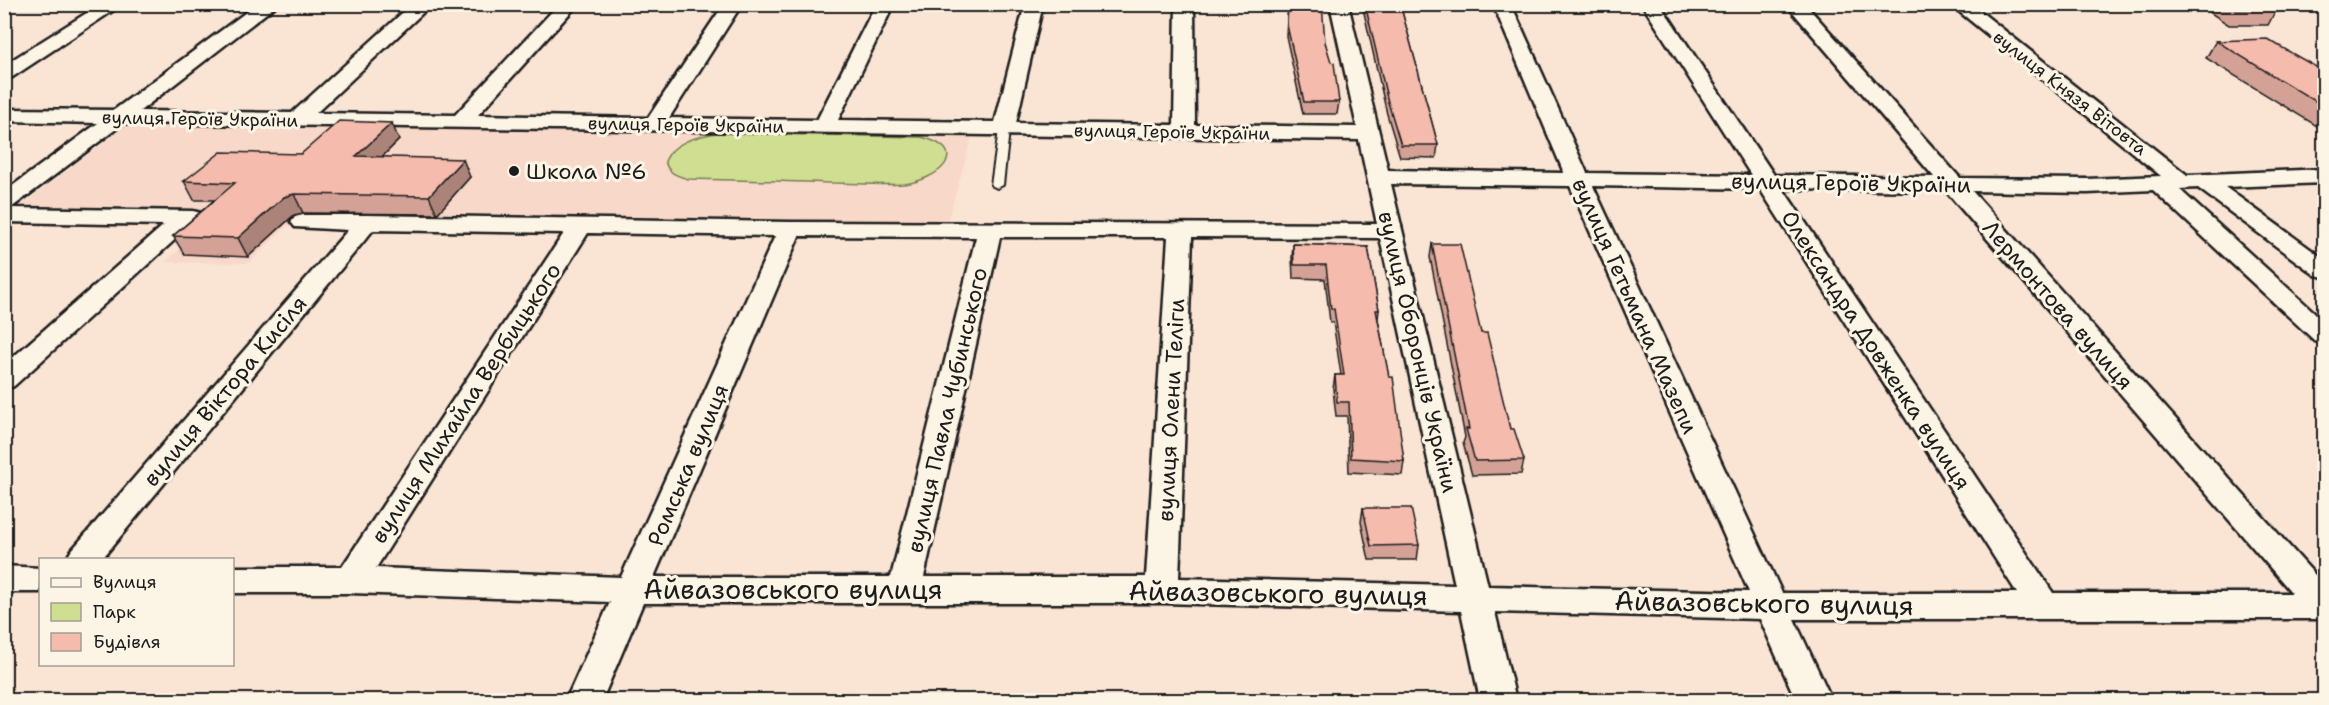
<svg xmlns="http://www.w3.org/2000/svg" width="2329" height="705" font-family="'Shantell Sans',sans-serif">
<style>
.built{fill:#f8d8c8}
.green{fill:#cfde91;stroke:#767d56;stroke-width:1.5}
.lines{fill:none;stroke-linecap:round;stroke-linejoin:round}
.lane-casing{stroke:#1c1c1c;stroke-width:4}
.street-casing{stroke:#1c1c1c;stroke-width:5}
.lane{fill:#fcf5e5;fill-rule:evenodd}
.street{fill:#fcf5e5;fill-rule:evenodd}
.wall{fill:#d3a195;stroke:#1c1c1c;stroke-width:1.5}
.shaded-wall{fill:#ac8379;stroke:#1c1c1c;stroke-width:1.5}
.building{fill:#f5bbad;stroke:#1c1c1c;stroke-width:1.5}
.poi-dot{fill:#1c1c1c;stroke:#fcf5e5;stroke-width:2}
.labels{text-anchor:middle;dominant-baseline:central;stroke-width:6;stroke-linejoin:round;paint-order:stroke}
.far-street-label{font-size:18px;fill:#1c1c1c;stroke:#fcf5e5}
.poi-label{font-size:22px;fill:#1c1c1c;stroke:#fcf5e5;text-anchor:start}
.street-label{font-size:22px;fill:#1c1c1c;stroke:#fcf5e5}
.near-street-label{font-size:27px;fill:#1c1c1c;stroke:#fcf5e5}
</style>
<rect width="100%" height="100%" fill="#fae4d4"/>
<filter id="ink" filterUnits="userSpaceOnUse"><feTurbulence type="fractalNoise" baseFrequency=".0167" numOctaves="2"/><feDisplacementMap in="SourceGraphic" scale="12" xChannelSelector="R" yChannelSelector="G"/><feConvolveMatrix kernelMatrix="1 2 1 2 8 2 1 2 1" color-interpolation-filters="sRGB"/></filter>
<g filter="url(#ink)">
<!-- built -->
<path class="built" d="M134,120L973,133L947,223L448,215L437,228L287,226L249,263L166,262L220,212L16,209Z"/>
<!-- green -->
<path class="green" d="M715,133L921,137C974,150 938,180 904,184C880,186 855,183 831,183C783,181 736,180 688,179C678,176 668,174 665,161C673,142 696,137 715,133Z"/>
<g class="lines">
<defs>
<path id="lane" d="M1004,127L1009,130L1003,185L997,188L991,185L999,130Z"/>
<g id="street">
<path d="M101,4H123L11,78L4,80V65Z"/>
<path d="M257,4H278L140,111L292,113L412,4H432L316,113L455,115L559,4H578L478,115L648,118L724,4H742L669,118L817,120L876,4H894L838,120L995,122L1025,4H1043L1016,123L1174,125L1176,4H1194L1195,125L1357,127L1330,4H1348L1388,170L1564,173L1493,4H1511L1587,173L1751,175L1642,4H1660L1774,175L1934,177L1786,4H1805L1960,178L2087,179L2161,176L1950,4H1971L2187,175L2324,169V183L2225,187L2324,259V277L2315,275L2198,188L2179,189L2324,321V343L2315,341L2153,190L2087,193L1972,191L2324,585V619H1794L1832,700H1796L1760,619L1495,612L1516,700H1480L1461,611L1162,603H643L602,700H566L610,602L351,593H232V567H342L564,233L373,230L101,560H66L71,551L348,230L295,227L291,222L295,217L303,215H367L790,222L1377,224L1359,140L124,123L11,208L193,211L201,213L205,218L201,223L191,225L14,386L4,389V365L164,225L4,222V192L98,123L4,121V109L114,110ZM1391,184L1570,186L1749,592L1488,586ZM1593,186L1760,189L2017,593H1782ZM1783,189L1946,191L2292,593H2053ZM588,233L775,236L621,577L376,568ZM799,236L976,237L891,577H654ZM1000,237H1168L1146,577H924ZM1192,237L1380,238L1455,585L1179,578Z"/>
<path d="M4,566L40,568V592H4Z"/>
</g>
</defs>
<!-- lane casing -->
<use href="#lane" class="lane-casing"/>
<!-- street casing -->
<use href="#street" class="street-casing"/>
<!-- lane -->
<use href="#lane" class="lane"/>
<!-- street -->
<use href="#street" class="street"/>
</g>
<!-- wall -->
<g class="wall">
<path d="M1288,4L1325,42L1339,102L1337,114H1303L1286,36Z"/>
<path d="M1362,4H1400L1438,145L1436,158L1400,157L1387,114Z"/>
<path d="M2197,4H2270L2277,8L2268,25H2229Z"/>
<path d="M2216,41L2325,72V131L2206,58Z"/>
<path d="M399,140L382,157L470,177L437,214L303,213L294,215L248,257L184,254L173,236L214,200H194L184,181L301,154Z"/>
<path d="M1293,244L1368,247L1379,310L1378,319L1404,461L1402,475L1349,472L1347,416H1336L1333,389L1335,375H1341L1333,322H1330L1325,279L1293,278L1292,258Z"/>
<path d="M1432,244L1481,333L1510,429L1524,460L1521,474L1472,475L1463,443L1465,437L1430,257Z"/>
<path d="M1363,508L1419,545L1417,560H1369L1361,522Z"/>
</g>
<!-- shaded-wall -->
<g class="shaded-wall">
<path d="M392,123L399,140L364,174L356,156Z"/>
<path d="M463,159L470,177L437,214L429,196Z"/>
<path d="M294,194L303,213L294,215L248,257L238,238L284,197Z"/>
</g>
<!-- building -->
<g class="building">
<path d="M1288,4H1322L1325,42L1331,62L1334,63L1339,102H1304L1287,25Z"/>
<path d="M1365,4H1400L1438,145H1401L1388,102Z"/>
<path d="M2231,4H2270L2277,8L2238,9Z"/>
<path d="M2267,39L2325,72V107L2216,41Z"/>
<path d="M339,121L392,123L356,156L463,159L429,196L294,194L284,197L238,238L173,236L235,183L184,181L221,152L301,154Z"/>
<path d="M1293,244L1368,247L1379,310H1376L1389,377H1393L1404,461L1351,458L1349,402H1337L1335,375H1344L1334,309H1331L1326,265H1294Z"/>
<path d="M1432,244H1460L1481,333H1487L1510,429H1514L1524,460L1475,461L1466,429H1469Z"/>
<path d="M1363,508H1411L1419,545L1371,546Z"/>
</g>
</g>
<!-- markers -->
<circle class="poi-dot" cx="514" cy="171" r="6"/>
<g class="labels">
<!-- far-street labels -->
<g class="far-street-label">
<text transform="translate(2070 93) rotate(38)">вулиця Князя Вітовта</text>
<text transform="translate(200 119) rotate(1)">вулиця Героїв України</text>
<text transform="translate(686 125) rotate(1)">вулиця Героїв України</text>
<text transform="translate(1172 132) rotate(1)">вулиця Героїв України</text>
</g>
<!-- poi labels -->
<g class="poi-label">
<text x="526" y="171">Школа №6</text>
</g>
<!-- street labels -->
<g class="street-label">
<text transform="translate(1851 183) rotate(1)">вулиця Героїв України</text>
<text transform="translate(2058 305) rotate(49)">Лермонтова вулиця</text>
<text transform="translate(1635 306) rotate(66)">вулиця Гетьмана Мазепи</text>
<text transform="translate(1876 350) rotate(57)">Олександра Довженка вулиця</text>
<text transform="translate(1418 352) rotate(77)">вулиця Оборонців України</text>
<text transform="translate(225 391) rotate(-50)">вулиця Віктора Кисіля</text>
<text transform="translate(466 403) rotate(-57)">вулиця Михайла Вербицького</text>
<text transform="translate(947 410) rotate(-77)">вулиця Павла Чубинського</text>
<text transform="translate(1171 410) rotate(-87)">вулиця Олени Теліги</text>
<text transform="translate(688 465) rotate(-67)">Ромська вулиця</text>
</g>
<!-- near-street labels -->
<g class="near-street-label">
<text x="793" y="589">Айвазовського вулиця</text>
<text transform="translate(1278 593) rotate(1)">Айвазовського вулиця</text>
<text transform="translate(1764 603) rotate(1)">Айвазовського вулиця</text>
</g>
</g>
<!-- margin -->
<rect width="2329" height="705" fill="none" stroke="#fcf5e5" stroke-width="24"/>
<rect x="12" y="12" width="2305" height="681" fill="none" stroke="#1c1c1c" stroke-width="2" filter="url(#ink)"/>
<!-- legend -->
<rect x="39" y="558" width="195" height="108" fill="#fcf5e5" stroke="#a29e95" stroke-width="1.5"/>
<rect x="51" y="578" width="30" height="9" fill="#fcf5e5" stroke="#a29e95" stroke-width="1.5"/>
<text x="93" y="588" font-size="18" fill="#1c1c1c">Вулиця</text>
<rect x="51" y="603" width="30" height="18" fill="#cfde91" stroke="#a29e95" stroke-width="1.5"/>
<text x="93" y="618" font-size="18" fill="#1c1c1c">Парк</text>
<rect x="51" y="633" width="30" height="18" fill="#f5bbad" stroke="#a29e95" stroke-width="1.5"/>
<text x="93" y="648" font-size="18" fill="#1c1c1c">Будівля</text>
</svg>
